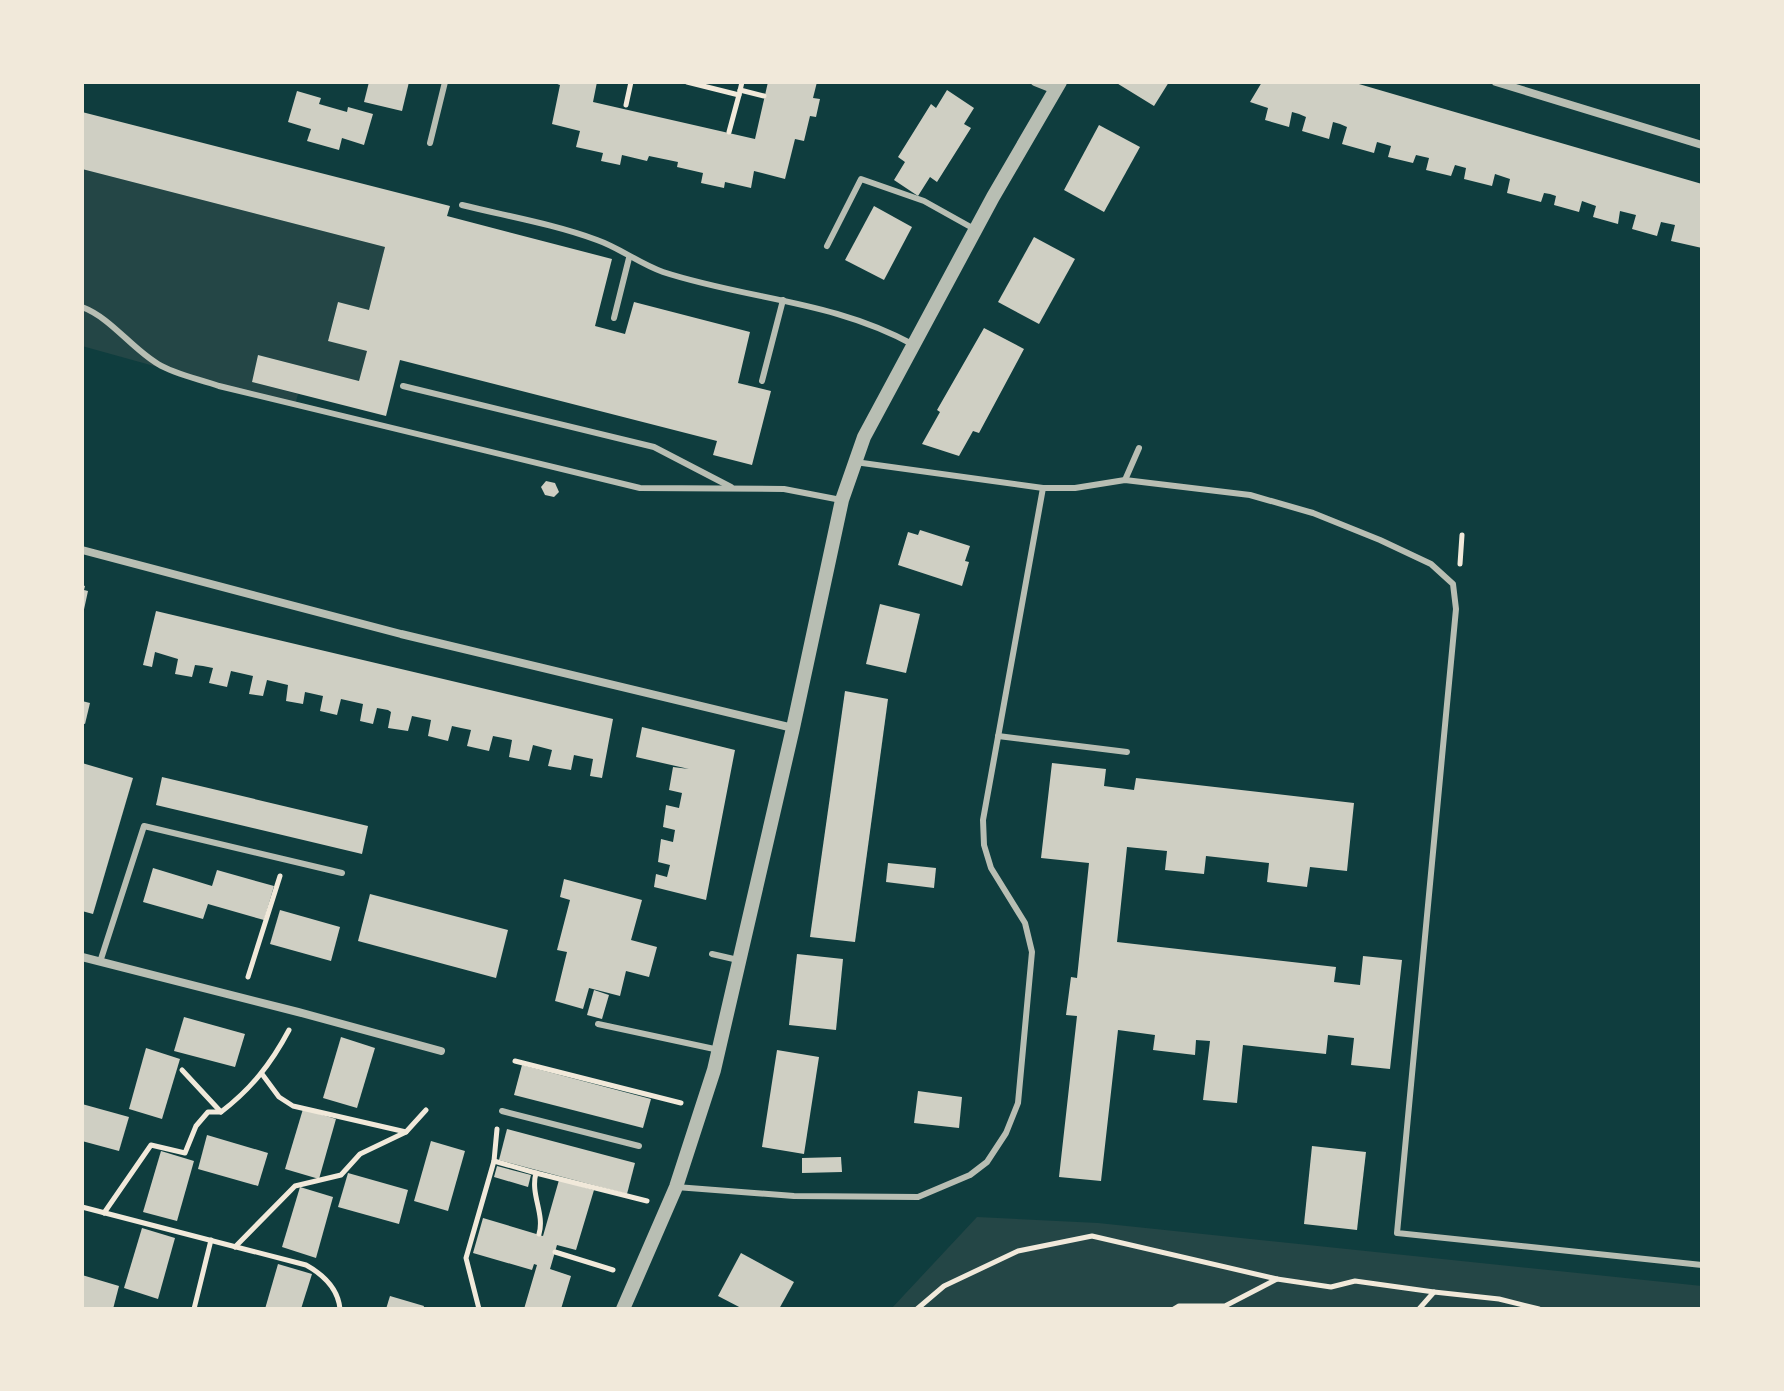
<svg xmlns="http://www.w3.org/2000/svg" width="1784" height="1391" font-family="Raleway,sans-serif">
<style>
.green{fill:#244646}
.building{fill:#cfcfc3}
.lines{fill:none;stroke-linecap:round;stroke-linejoin:round}
.path{stroke:#f1e9da;stroke-width:5}
.service{stroke:#b8beb3;stroke-width:6}
.minor{stroke:#b8beb3;stroke-width:8}
.tertiary{stroke:#b8beb3;stroke-width:14}
</style>
<rect width="100%" height="100%" fill="#0f3d3e"/>
<!-- green -->
<g class="green">
<path d="M82,169L385,247L369,310L338,302L328,340L367,351L359,381L258,355L252,382L298,394L295,405L82,346Z"/>
<path d="M977,1217L1098,1223L1702,1286V1309H891Z"/>
</g>
<!-- building -->
<g class="building">
<path d="M369,82H409L402,111L364,102Z"/>
<path d="M552,82H597L593,102L755,139L768,82H817L813,98L820,99L816,117L810,116L804,141L795,139L785,179L754,171L751,188L725,182L724,188L701,183L703,173L677,167L678,162L649,156L647,161L622,155L620,165L601,161L603,153L576,147L580,131L552,124L560,85Z"/>
<path d="M1115,82H1169L1154,106Z"/>
<path d="M1262,82H1352L1702,184V248L1671,241L1675,225L1661,222L1657,236L1632,229L1636,215L1620,211L1618,224L1593,217L1596,206L1582,201L1579,212L1554,205L1556,196L1550,194L1544,193L1541,202L1507,193L1510,179L1495,174L1492,186L1464,179L1466,168L1455,165L1451,176L1426,170L1429,158L1416,155L1413,163L1388,157L1391,146L1377,142L1374,153L1342,144L1347,127L1340,124L1333,122L1329,139L1302,131L1306,117L1299,114L1292,112L1289,127L1265,120L1268,108L1250,102Z"/>
<path d="M947,90L974,108L964,124L971,128L937,182L930,177L918,196L894,180L905,162L898,157L931,104L936,108Z"/>
<path d="M297,91L321,98L319,104L347,112L348,107L373,114L364,145L342,138L339,150L307,141L311,129L288,122Z"/>
<path d="M82,112L450,206L447,216L612,259L595,326L625,334L634,302L750,332L738,383L771,391L752,465L713,455L717,441L400,360L386,416L252,382L258,355L359,381L367,351L328,341L338,302L369,310L385,247L82,169Z"/>
<path d="M1099,125L1140,147L1104,212L1064,190Z"/>
<path d="M874,206L912,227L884,280L845,260Z"/>
<path d="M1034,237L1075,259L1039,324L998,302Z"/>
<path d="M984,328L1024,349L979,433L973,431L959,456L922,444L940,412L937,410Z"/>
<path d="M546,481L555,483L559,492L554,497L545,495L541,487Z"/>
<path d="M920,530L970,546L965,561L969,562L962,586L898,565L908,532L918,535Z"/>
<path d="M82,585L85,586L84,590L88,591L83,614Z"/>
<path d="M880,604L920,614L906,673L866,664Z"/>
<path d="M156,611L613,719L602,778L590,776L593,759L583,757L574,755L571,770L548,766L552,750L533,745L529,761L509,757L512,740L503,738L493,736L489,751L467,746L471,730L461,728L452,726L448,741L428,736L431,720L412,716L408,731L388,728L391,712L388,710L377,708L373,724L360,721L363,704L341,699L337,715L320,711L323,696L305,692L303,704L286,701L288,685L267,680L263,696L249,694L253,676L231,671L227,687L209,683L213,668L203,666L195,665L192,677L175,674L178,659L155,652L152,667L143,665Z"/>
<path d="M845,691L888,699L855,942L810,937Z"/>
<path d="M82,701L90,703L85,724L82,723Z"/>
<path d="M642,727L735,750L706,900L654,887L656,874L667,877L670,865L658,862L661,839L673,842L675,830L663,827L666,805L679,808L682,793L669,790L673,767L689,769L636,757Z"/>
<path d="M82,763L133,778L93,914L82,911Z"/>
<path d="M1052,763L1106,769L1104,786L1134,790L1136,778L1354,803L1347,871L1310,867L1307,887L1267,882L1269,863L1206,856L1204,874L1165,870L1167,851L1127,847L1117,942L1336,967L1334,982L1360,985L1363,956L1402,960L1390,1069L1351,1065L1354,1038L1328,1035L1326,1054L1243,1045L1237,1103L1203,1100L1210,1041L1196,1040L1195,1055L1153,1050L1155,1035L1118,1030L1101,1181L1059,1177L1077,1016L1066,1015L1071,977L1077,978L1089,863L1041,858Z"/>
<path d="M162,777L368,826L362,854L156,805Z"/>
<path d="M888,863L936,868L934,888L886,882Z"/>
<path d="M153,868L212,886L217,870L274,886L264,920L208,904L203,919L143,902Z"/>
<path d="M564,879L642,900L631,940L657,947L649,977L626,971L620,996L589,988L583,1009L555,1001L567,952L557,950L570,900L560,897Z"/>
<path d="M370,894L508,930L496,978L358,941Z"/>
<path d="M280,910L340,927L331,961L270,944Z"/>
<path d="M797,954L843,959L836,1030L789,1025Z"/>
<path d="M594,990L609,995L602,1019L587,1015Z"/>
<path d="M184,1017L245,1034L235,1067L174,1051Z"/>
<path d="M341,1037L375,1048L357,1108L323,1098Z"/>
<path d="M146,1048L180,1059L162,1119L129,1109Z"/>
<path d="M777,1050L819,1057L804,1154L762,1147Z"/>
<path d="M522,1065L651,1099L643,1128L514,1095Z"/>
<path d="M918,1091L962,1097L959,1128L914,1123Z"/>
<path d="M82,1104L129,1117L119,1151L82,1141Z"/>
<path d="M303,1109L336,1119L319,1179L285,1169Z"/>
<path d="M507,1129L635,1163L627,1194L499,1160Z"/>
<path d="M207,1135L268,1153L258,1186L198,1169Z"/>
<path d="M431,1141L465,1151L448,1211L414,1201Z"/>
<path d="M1312,1146L1366,1152L1357,1230L1304,1224Z"/>
<path d="M161,1151L194,1161L177,1221L143,1212Z"/>
<path d="M841,1157L842,1172L802,1173V1158Z"/>
<path d="M497,1166L531,1175L528,1187L494,1177Z"/>
<path d="M348,1173L408,1190L399,1224L338,1207Z"/>
<path d="M559,1180L594,1190L576,1250L557,1245L550,1269L571,1276L561,1309H524L537,1265L534,1264L532,1270L473,1253L483,1218L543,1236Z"/>
<path d="M300,1187L333,1197L316,1258L282,1247Z"/>
<path d="M142,1228L175,1238L158,1299L124,1288Z"/>
<path d="M741,1253L794,1282L779,1309H743L718,1296Z"/>
<path d="M278,1264L312,1274L301,1309H265Z"/>
<path d="M82,1275L119,1286L113,1309H82Z"/>
<path d="M390,1296L424,1306L423,1309H386Z"/>
</g>
<g class="lines">
<!-- path -->
<g class="path">
<path d="M687,82L739,95L742,82"/>
<path d="M740,90L764,96"/>
<path d="M626,105L631,82"/>
<path d="M729,132L739,95"/>
<path d="M1460,564L1462,535"/>
<path d="M248,977L280,876"/>
<path d="M515,1061L681,1103"/>
<path d="M182,1070L221,1112"/>
<path d="M262,1074L279,1097L293,1106L406,1132"/>
<path d="M494,1161L536,1173C530,1194 545,1214 539,1234"/>
<path d="M536,1173L647,1201"/>
<path d="M82,1207L306,1265C324,1275 338,1288 340,1309"/>
<path d="M104,1213L151,1145L185,1153L196,1126L208,1112H221C251,1089 271,1064 289,1030"/>
<path d="M235,1247L295,1186L341,1175L360,1154L406,1132L426,1110"/>
<path d="M555,1252L613,1270"/>
<path d="M194,1309L211,1240"/>
<path d="M479,1309L466,1258L494,1161L497,1129"/>
<path d="M917,1309L944,1286L1018,1251L1092,1236L1277,1279"/>
<path d="M1174,1309L1179,1306H1225L1277,1279L1331,1287L1355,1281L1434,1292"/>
<path d="M1419,1309L1434,1292L1499,1299L1539,1309"/>
</g>
<!-- service -->
<g class="service">
<path d="M430,143L445,82"/>
<path d="M462,205C506,216 554,224 597,240C620,248 640,264 663,272C749,300 832,300 914,345"/>
<path d="M827,246L861,179L924,201L976,230"/>
<path d="M82,307C111,318 131,348 158,364C176,375 200,379 219,386L640,488L784,489L841,500"/>
<path d="M614,318L629,258"/>
<path d="M762,381L783,300"/>
<path d="M403,386L654,447L731,487"/>
<path d="M855,462L1043,488H1075L1125,480L1250,495L1313,513L1380,540L1431,564L1453,584L1456,609L1397,1233L1702,1265"/>
<path d="M1125,480L1139,448"/>
<path d="M998,736L1127,752"/>
<path d="M712,954L738,960"/>
<path d="M100,962L144,826L342,873"/>
<path d="M598,1024L719,1050"/>
<path d="M502,1111L639,1146"/>
<path d="M676,1187L794,1196L918,1197L970,1175L987,1162L1006,1133L1018,1103L1032,952L1025,923L991,868L984,845L983,820L1043,488"/>
</g>
<!-- minor -->
<g class="minor">
<path d="M1035,82L1055,90"/>
<path d="M1496,82L1702,145"/>
<path d="M82,550L401,634L793,728"/>
<path d="M82,957L298,1012L441,1051"/>
</g>
<!-- tertiary -->
<path class="tertiary" d="M623,1309L676,1187L714,1070L793,728L842,500L864,437L993,197L1060,82"/>
</g>
<!-- border -->
<rect width="1784" height="1391" fill="none" stroke="#f1e9da" stroke-width="168"/>
</svg>
